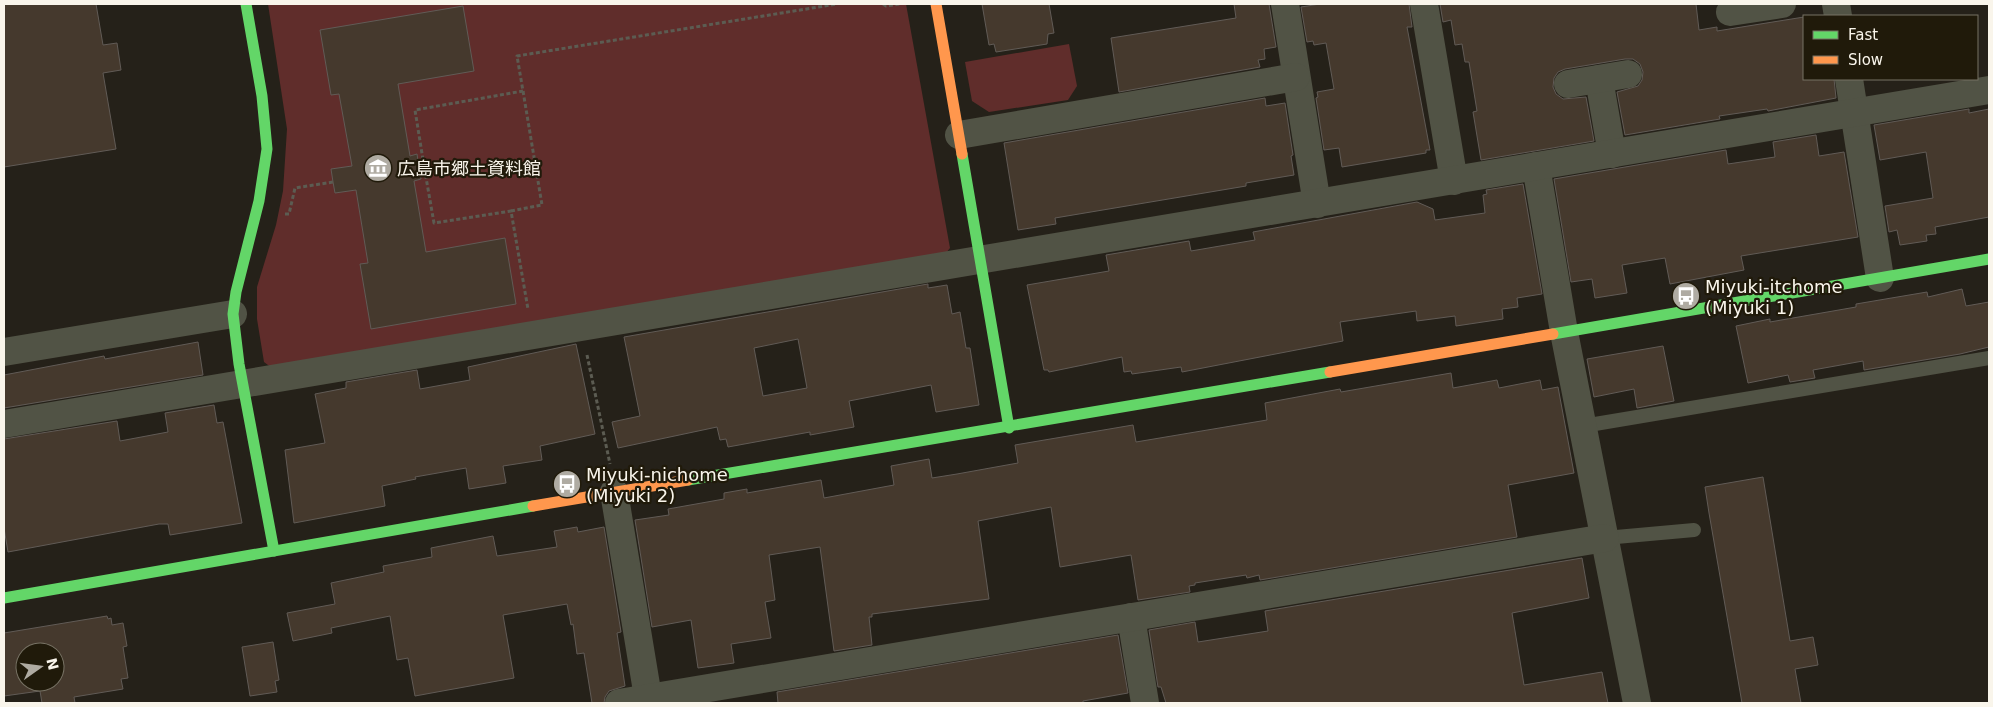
<svg xmlns="http://www.w3.org/2000/svg" width="1993" height="707" font-family="'DejaVu Sans','Noto Sans JP',sans-serif">
<style>
.green{fill:#602d2b}
.building{fill:#45392d;stroke:#615b56;fill-rule:evenodd}
.lines{fill:none;stroke-linecap:round;stroke-linejoin:round}
.path{stroke:#5c5c52;stroke-width:3;stroke-dasharray:4 2.5;stroke-linecap:butt}
.lane{stroke:#515345;stroke-width:14}
.street{stroke:#515345;stroke-width:28}
.fast{stroke:#63d668;stroke-width:11}
.slow{stroke:#ff974d;stroke-width:11}
.labels{text-anchor:middle;dominant-baseline:central;stroke-width:4.5;stroke-linejoin:round;paint-order:stroke}
.poi-label{font-size:18px;fill:#f9f5eb;stroke:#201a0a;text-anchor:start}
</style>
<rect width="100%" height="100%" fill="#252119"/>
<!-- green -->
<g class="green">
<path d="M268,4H906L950,248L942,258L276,371L264,362L257,319V287L276,225L283,191L287,129Z"/>
<path d="M1069,44L1077,86L1068,100L989,112L972,101L965,62Z"/>
</g>
<!-- building -->
<g class="building">
<path d="M4,4H96L103,45L117,43L121,70L103,73L116,149L4,167Z"/>
<path d="M982,4H1049L1054,33L1048,34L1047,44L996,52L994,44L989,45Z"/>
<path d="M1234,4H1269L1276,47L1264,49L1265,59L1258,60L1260,67L1119,92L1111,38L1236,18Z"/>
<path d="M1320,4H1409L1412,27H1407L1430,150H1426V153L1342,167L1339,148L1324,150L1316,98L1318,97L1317,92L1334,89L1326,43L1314,45L1313,41L1307,42L1301,7Z"/>
<path d="M1440,4H1696L1699,30L1717,27V31L1804,17V79H1834L1836,98L1768,111L1767,109L1719,116L1720,119L1625,135L1617,92L1638,86L1642,80L1643,72L1640,64L1633,59H1625L1565,69L1558,72L1554,78L1553,87L1556,94L1563,99L1586,97L1594,141L1481,160L1473,112L1477,111L1469,62H1465L1462,44L1455,45L1451,20L1443,22Z"/>
<path d="M463,6L474,71L398,84L410,156L417,154L419,167L421,179L414,181L426,252L505,238L516,304L371,329L360,264L368,263L356,190L335,193L333,182L331,169L352,166L339,94L331,95L320,30Z"/>
<path d="M1265,98L1266,106L1285,103L1293,155L1291,156L1294,175L1246,183V186L1055,218L1056,224L1018,230L1004,143Z"/>
<path d="M1969,109V113L1989,109V217L1935,227L1936,234L1926,235L1927,241L1900,245L1897,230L1889,232L1885,206L1933,198L1926,152L1880,160L1874,125Z"/>
<path d="M1816,135L1819,156L1844,152L1858,237L1741,256L1744,270L1670,284L1665,258L1622,265L1627,293L1595,298L1592,279L1571,282L1554,179L1726,150L1728,164L1775,157L1773,142Z"/>
<path d="M1523,184L1542,294L1517,298L1518,307L1502,309L1503,319L1456,326L1455,316L1417,321L1416,311L1340,322L1343,341L1182,372L1181,367L1132,374L1131,371L1124,372L1122,357L1049,372L1048,370H1044L1027,285L1109,271L1106,255L1189,241L1191,251L1255,240L1253,232L1417,202L1433,209L1435,220L1485,213L1483,195L1487,194L1486,190Z"/>
<path d="M928,284V288L947,285L952,314L960,312L966,348H970L979,405L936,412L931,385L849,401L854,427L810,435V432L728,447L726,439L720,440L717,427L618,448L612,422L640,416L624,337ZM798,339L807,388L763,396L754,348Z"/>
<path d="M1962,289L1966,306L1989,302V347L1960,354L1864,370L1863,361L1813,370L1815,378L1790,382L1788,375L1748,383L1736,326L1770,319V322L1856,307V304L1927,292L1928,297Z"/>
<path d="M198,342L203,375L4,408V375L104,356L105,359Z"/>
<path d="M576,344L595,434L540,446L542,460L503,466L506,483L469,489L466,468L415,477L416,479L382,486L385,506L294,523L285,450L325,443L315,394L346,388V382L417,370L420,389L470,380L468,367Z"/>
<path d="M1663,346L1674,401L1637,408L1634,389L1594,397L1587,359Z"/>
<path d="M1451,373L1453,388L1497,380L1499,388L1540,380L1542,390L1558,387L1574,473L1508,485L1517,537L1260,580L1259,575L1247,578L1246,575L1195,583V585L1189,586L1190,592L1138,600L1131,555L1060,567L1051,507L978,521L989,599L872,614V617H869L872,645L834,651L820,547L769,555L775,600L765,602L771,638L731,644L734,663L698,668L691,620L652,627L635,520L669,515L668,509L724,499V493L747,489V493L821,480L824,498L894,485L891,466L929,459L932,478L957,474L1018,463L1015,445L1133,425L1136,442L1267,420L1265,403L1340,389L1341,392Z"/>
<path d="M214,405L217,423L223,422L242,523L170,535L168,524H159L8,552L4,528V439L117,421L120,441L168,432L165,413Z"/>
<path d="M1763,477L1790,641L1813,637L1818,665L1795,669L1801,703H1742L1709,513L1705,487Z"/>
<path d="M577,527L578,532L604,527L621,632L617,633L625,686L609,691L605,697L604,703H592L584,653L577,654L573,624L571,625L567,604L503,615L514,678L415,696L408,658L397,660L390,616L331,628L332,633L293,641L287,613L335,604L331,583L384,572L383,566L432,557L431,548L493,536L497,556L557,547L554,531Z"/>
<path d="M1582,558L1589,598L1512,613L1524,685L1602,672L1608,703H1166L1161,687H1158L1149,630L1195,622L1198,642L1268,631L1265,611Z"/>
<path d="M107,616L108,619L111,618L112,625L123,623L127,646L123,647L128,678L121,679L123,689L74,697L75,703H42L40,691L4,696V633ZM25,652H55V682H25Z"/>
<path d="M1118,635L1128,693L1083,701V703H778L777,692Z"/>
<path d="M273,642L279,680L275,681L277,692L250,696L242,647Z"/>
</g>
<g class="lines">
<!-- path -->
<g class="path">
<path d="M883,4L886,6L900,4"/>
<path d="M424,166L415,110L523,91L517,56L837,4"/>
<path d="M420,167L424,166L434,223L511,211L528,309"/>
<path d="M511,211L542,205L523,91"/>
<path d="M285,214H289L295,188L333,182"/>
<path d="M587,355L610,464"/>
</g>
<!-- lane -->
<g class="lane">
<path d="M1583,426L1989,358"/>
<path d="M1605,538L1694,530"/>
</g>
<!-- street -->
<g class="street">
<path d="M1285,4L1317,204"/>
<path d="M1424,4L1454,181"/>
<path d="M1836,4L1838,16"/>
<path d="M1730,12L1782,4"/>
<path d="M1599,79L1612,154"/>
<path d="M1849,79L1880,278"/>
<path d="M1568,84L1628,74"/>
<path d="M959,135L1296,77"/>
<path d="M1536,166L1564,332L1637,703"/>
<path d="M4,352L233,314"/>
<path d="M4,424L1989,90"/>
<path d="M614,492L649,703"/>
<path d="M1131,617L1145,703"/>
<path d="M619,703L1605,538"/>
</g>
<!-- fast -->
<g class="fast">
<path d="M246,4L262,96L267,149L259,201L236,292L233,314L239,364L274,551"/>
<path d="M962,154L1009,428"/>
<path d="M1553,334L1989,259"/>
<path d="M688,480L1330,372"/>
<path d="M4,598L533,506"/>
</g>
<!-- slow -->
<g class="slow">
<path d="M936,4L962,154"/>
<path d="M1330,372L1553,334"/>
<path d="M533,506L688,480"/>
</g>
</g>
<!-- icons -->
<defs>
<symbol id="museum-disc" viewBox="-11 -11 22 22"><circle r="9.5" fill="#afaba2" stroke="#201a0a"/><path d="M0-6L6-3V-2H-6V-3ZM-5-1h2V3h-2ZM-1-1h2V3h-2ZM3-1h2V3H3ZM-6 4H6V6H-6Z" fill="#fff"/></symbol>
<symbol id="bus-disc" viewBox="-11 -11 22 22"><circle r="9.5" fill="#afaba2" stroke="#201a0a"/><path d="M-5-6H5V4H4V6H2V4H-2V6H-4V4H-5ZM-3.5-4V0h7V-4ZM-3.5 1.2v1.5H-2V1.2ZM2 1.2v1.5H3.5V1.2Z" fill="#fff"/></symbol>
</defs>
<g fill-rule="evenodd">
<use href="#museum-disc" x="362" y="152" width="32" height="32"/>
<use href="#bus-disc" x="1670" y="280" width="32" height="32"/>
<use href="#bus-disc" x="551" y="468" width="32" height="32"/>
</g>
<g class="labels">
<!-- poi labels -->
<g class="poi-label">
<text x="397" y="168">広島市郷土資料館</text>
<text x="1705" y="286">Miyuki-itchome<tspan x="1705" dy="21">(Miyuki 1)</tspan></text>
<text x="586" y="474">Miyuki-nichome<tspan x="586" dy="21">(Miyuki 2)</tspan></text>
</g>
</g>
<!-- border -->
<rect width="1993" height="707" fill="none" stroke="#f9f5eb" stroke-width="10"/>
<!-- legend -->
<rect x="1803" y="15" width="175" height="65" fill="#201a0a" stroke="#777264"/>
<rect x="1813" y="31" width="25" height="8" fill="#63d668" stroke="#777264"/>
<text x="1848" y="40" font-size="15" fill="#f9f5eb">Fast</text>
<rect x="1813" y="56" width="25" height="8" fill="#ff974d" stroke="#777264"/>
<text x="1848" y="65" font-size="15" fill="#f9f5eb">Slow</text>
<!-- north arrow -->
<g transform="translate(40 667) rotate(76)"><circle r="24" fill="#201a0a" stroke="#777264"/>
<path d="M0-4L9 19L0 12L-9 19Z" fill="#afaba2"/>
<text y="-8" font-size="14" font-weight="bold" text-anchor="middle" fill="#f9f5eb">N</text>
</g>
</svg>
